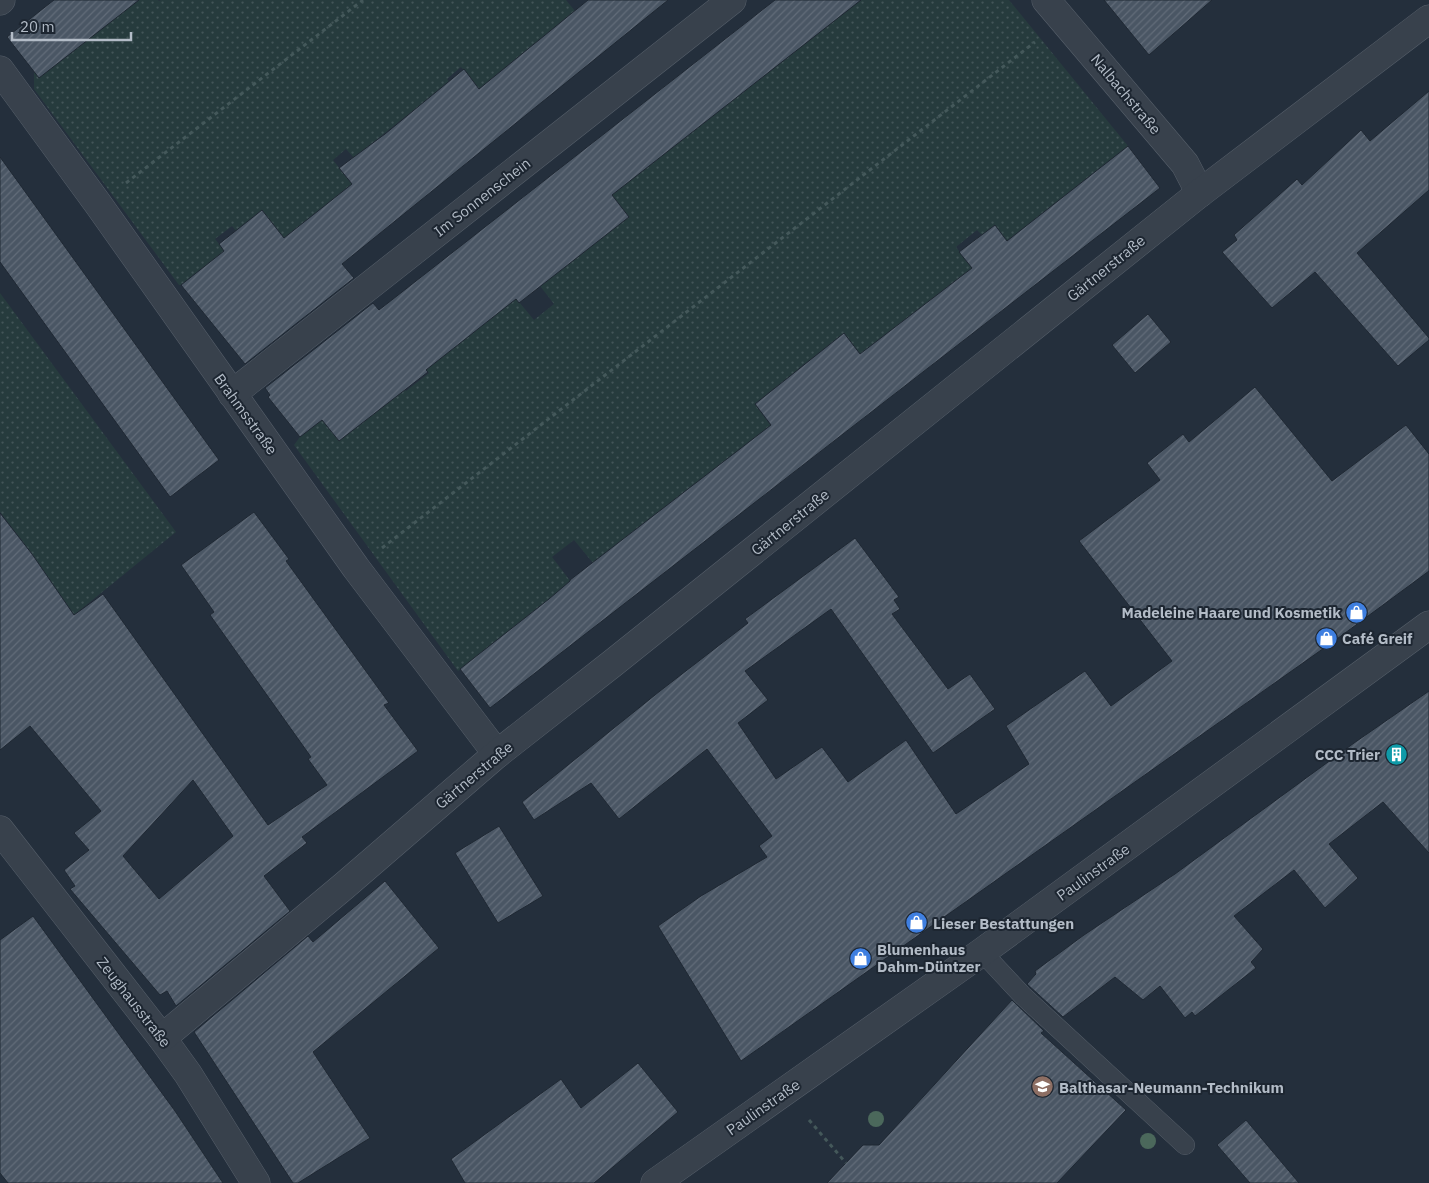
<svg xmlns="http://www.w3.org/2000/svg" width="1429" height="1183" font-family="'IBM Plex Sans',sans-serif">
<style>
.park{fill:url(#park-dots)}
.building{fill:url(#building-hatch);stroke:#1f2833;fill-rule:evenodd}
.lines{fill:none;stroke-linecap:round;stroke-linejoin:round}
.lane-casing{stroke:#565f6a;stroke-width:20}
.street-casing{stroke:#565f6a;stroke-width:29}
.path{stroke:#44585a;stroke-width:3;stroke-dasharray:4 4;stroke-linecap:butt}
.lane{stroke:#38414c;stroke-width:19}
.street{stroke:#38414c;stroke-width:28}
.tree{fill:#4b685b}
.labels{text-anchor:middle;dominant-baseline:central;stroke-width:4;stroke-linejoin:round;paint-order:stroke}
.street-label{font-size:15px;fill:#b3bcc7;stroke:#1d2631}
.poi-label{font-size:15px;font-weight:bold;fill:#b3bcc7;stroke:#1d2631;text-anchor:start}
</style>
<defs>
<pattern id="park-dots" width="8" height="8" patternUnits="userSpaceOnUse" patternTransform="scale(1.25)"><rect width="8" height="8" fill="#263b3d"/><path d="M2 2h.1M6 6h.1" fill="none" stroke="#435558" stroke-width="1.8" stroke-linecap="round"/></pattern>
<pattern id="building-hatch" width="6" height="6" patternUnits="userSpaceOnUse" patternTransform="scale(1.25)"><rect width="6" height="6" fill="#4a5664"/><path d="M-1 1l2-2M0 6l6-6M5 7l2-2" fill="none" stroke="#626c79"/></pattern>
</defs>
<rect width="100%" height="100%" fill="#242f3c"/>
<!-- park -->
<g class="park">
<path d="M138,0H158L159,1L161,0H566L575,11L479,89L461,67L447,79L463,98L420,133L406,116L354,158L346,149L333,160L352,184L285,239L262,211L242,226L259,258L232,226L215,239L241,271L202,268L181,285H179L34,89V71Z"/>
<path d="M861,0H1009L1128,146L1007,241L982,235L977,230L956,247L972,268L860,355L844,334L799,368L816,391L777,386L755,404L771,426L593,563L574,540L552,557L571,582L458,671L294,445L300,437L389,368L406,391L429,373L411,351L501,280L534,320L554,304L523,264Z"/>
<path d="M0,293L176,532L74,615L32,554L0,512Z"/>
</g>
<!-- building -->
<g class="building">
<path d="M54,0H139L39,78L7,37Z"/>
<path d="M588,0H668L342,264L354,278L245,364L181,285L224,251L219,244L262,210L284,238L352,184L339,168L385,134L464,69L479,89Z"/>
<path d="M775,0H861L612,195L629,217L519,303L516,299L426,370L428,372L339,441L322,420L300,437L268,397L270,395L265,388L373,303L379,310Z"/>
<path d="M1104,0H1212L1149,55Z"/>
<path d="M1429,91V190L1357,253L1429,338V340L1398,366L1315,272L1272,308L1222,252L1237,240L1234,235L1297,179L1302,185L1361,130L1370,141Z"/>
<path d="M1128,146L1160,188L490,708L460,669L549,599L570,581V580L771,425L755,404L844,333L860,354L972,268L959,252L995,225L1007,241Z"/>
<path d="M0,157L219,460L170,497L0,262Z"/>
<path d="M1148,314L1171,342L1135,373L1112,345Z"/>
<path d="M1255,387L1332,481L1406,425L1429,454V571L1341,636L741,1061L658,926L701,896L767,857L759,846L772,836L707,749L619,819L591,783L534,820L522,802L660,691L748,623L745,619L855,538L899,597L894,600L900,609L892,614L948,689L970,674L995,709L933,753L831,609L745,671L768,700L738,723L776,779L822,747L848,782L906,740L956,814L1029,764L1006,726L1085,671L1111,706L1172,661L1079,541L1160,480L1147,463L1183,434L1189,442Z"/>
<path d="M254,512L289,559L286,561L389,703L384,705L418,751L302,837L307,843L264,876L290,911L176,1006L167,991L160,995L70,889L75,886L64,870L89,850L74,833L101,811L30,726L0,750V513L32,554L74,615L103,594L268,825L327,785L308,759L311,757L210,615L214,612L181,565ZM193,780L233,836L159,899L123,856Z"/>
<path d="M1429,691V853L1383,802L1329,844L1358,878L1325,908L1294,870L1234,916L1263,949L1251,962L1256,968L1195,1016L1192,1012L1185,1018L1160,986L1143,1000L1115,977L1063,1017L1027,984L1036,974L1035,971L1084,935L1175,874L1354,743Z"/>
<path d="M499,826L543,896L498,923L455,853Z"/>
<path d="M385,881L439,948L313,1052L370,1138L298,1183H293L194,1032L308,936L313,942Z"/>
<path d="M33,916L175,1111L223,1183H8L0,1173V940Z"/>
<path d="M1012,1000L1044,1031L1041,1033L1126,1110L1057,1183H827L863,1145H879Z"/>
<path d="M638,1063L678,1112L594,1183H465L451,1159L561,1079L581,1108Z"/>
<path d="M1246,1120L1299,1183H1250L1217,1145Z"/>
</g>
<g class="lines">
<defs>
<path id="lane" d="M982,952L1022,995L1185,1145"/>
<g id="street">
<path d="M1046,0L1185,164L1200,193"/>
<path d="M0,1L1,0"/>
<path d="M0,70L98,204L356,568L497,754"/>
<path d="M232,394L732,0"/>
<path d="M0,830L162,1038L188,1074L256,1183"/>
<path d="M162,1038L344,886L497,754L613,663L1200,193L1429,19"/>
<path d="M655,1183L982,952L1429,625"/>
</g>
</defs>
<!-- lane casing -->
<use href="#lane" class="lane-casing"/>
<!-- street casing -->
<use href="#street" class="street-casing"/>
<!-- path -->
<g class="path">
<path d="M126,183L363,0"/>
<path d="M382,548L1035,42"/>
<path d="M809,1120L846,1163"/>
</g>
<!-- lane -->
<use href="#lane" class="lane"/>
<!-- street -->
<use href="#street" class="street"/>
</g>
<!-- trees -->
<g class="tree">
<circle cx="876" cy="1119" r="8"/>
<circle cx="1148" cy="1141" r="8"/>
</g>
<!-- icons -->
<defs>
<symbol id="shop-disc" viewBox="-11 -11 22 22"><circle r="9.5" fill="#3f7fe0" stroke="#1d2631"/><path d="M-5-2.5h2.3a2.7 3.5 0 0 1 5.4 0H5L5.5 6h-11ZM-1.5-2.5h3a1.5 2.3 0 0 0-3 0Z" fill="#fff"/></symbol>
<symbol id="building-disc" viewBox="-11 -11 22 22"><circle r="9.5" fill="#0f9aa8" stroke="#1d2631"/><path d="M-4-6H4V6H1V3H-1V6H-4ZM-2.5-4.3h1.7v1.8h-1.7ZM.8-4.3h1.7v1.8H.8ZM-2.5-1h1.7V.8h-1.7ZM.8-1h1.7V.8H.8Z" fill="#fff"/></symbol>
<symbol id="school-disc" viewBox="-11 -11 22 22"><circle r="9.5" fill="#8d6e63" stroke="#1d2631"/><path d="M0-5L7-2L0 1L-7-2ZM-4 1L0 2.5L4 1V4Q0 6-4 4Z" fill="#fff"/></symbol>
</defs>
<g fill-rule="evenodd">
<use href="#shop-disc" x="1344" y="600" width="25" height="25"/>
<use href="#shop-disc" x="1314" y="626" width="25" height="25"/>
<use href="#building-disc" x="1384" y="742" width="25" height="25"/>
<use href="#shop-disc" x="904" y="910" width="25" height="25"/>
<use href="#shop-disc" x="848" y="946" width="25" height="25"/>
<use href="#school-disc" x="1030" y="1074" width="25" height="25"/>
</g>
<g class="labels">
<!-- street labels -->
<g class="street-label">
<text transform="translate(1126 94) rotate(50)">Nalbachstraße</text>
<text transform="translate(482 197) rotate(-38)">Im Sonnenschein</text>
<text transform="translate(1106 268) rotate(-39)">Gärtnerstraße</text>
<text transform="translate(246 414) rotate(54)">Brahmsstraße</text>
<text transform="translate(790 522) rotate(-39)">Gärtnerstraße</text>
<text transform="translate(474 775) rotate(-40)">Gärtnerstraße</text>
<text transform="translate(1093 872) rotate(-36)">Paulinstraße</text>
<text transform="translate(134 1002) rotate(52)">Zeughausstraße</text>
<text transform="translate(763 1107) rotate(-35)">Paulinstraße</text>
</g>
<!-- poi labels -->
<g class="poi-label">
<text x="1341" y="612" text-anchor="end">Madeleine Haare und Kosmetik</text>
<text x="1342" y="638">Café Greif</text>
<text x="1380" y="754" text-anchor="end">CCC Trier</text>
<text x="933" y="923">Lieser Bestattungen</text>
<text x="877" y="949">Blumenhaus<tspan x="877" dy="17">Dahm-Düntzer</tspan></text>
<text x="1059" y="1087">Balthasar-Neumann-Technikum</text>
</g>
</g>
<!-- scale -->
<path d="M12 32v8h119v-8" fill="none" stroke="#b3bcc7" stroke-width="2.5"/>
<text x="20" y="32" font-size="15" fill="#b3bcc7" stroke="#1d2631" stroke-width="4" paint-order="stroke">20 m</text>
</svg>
